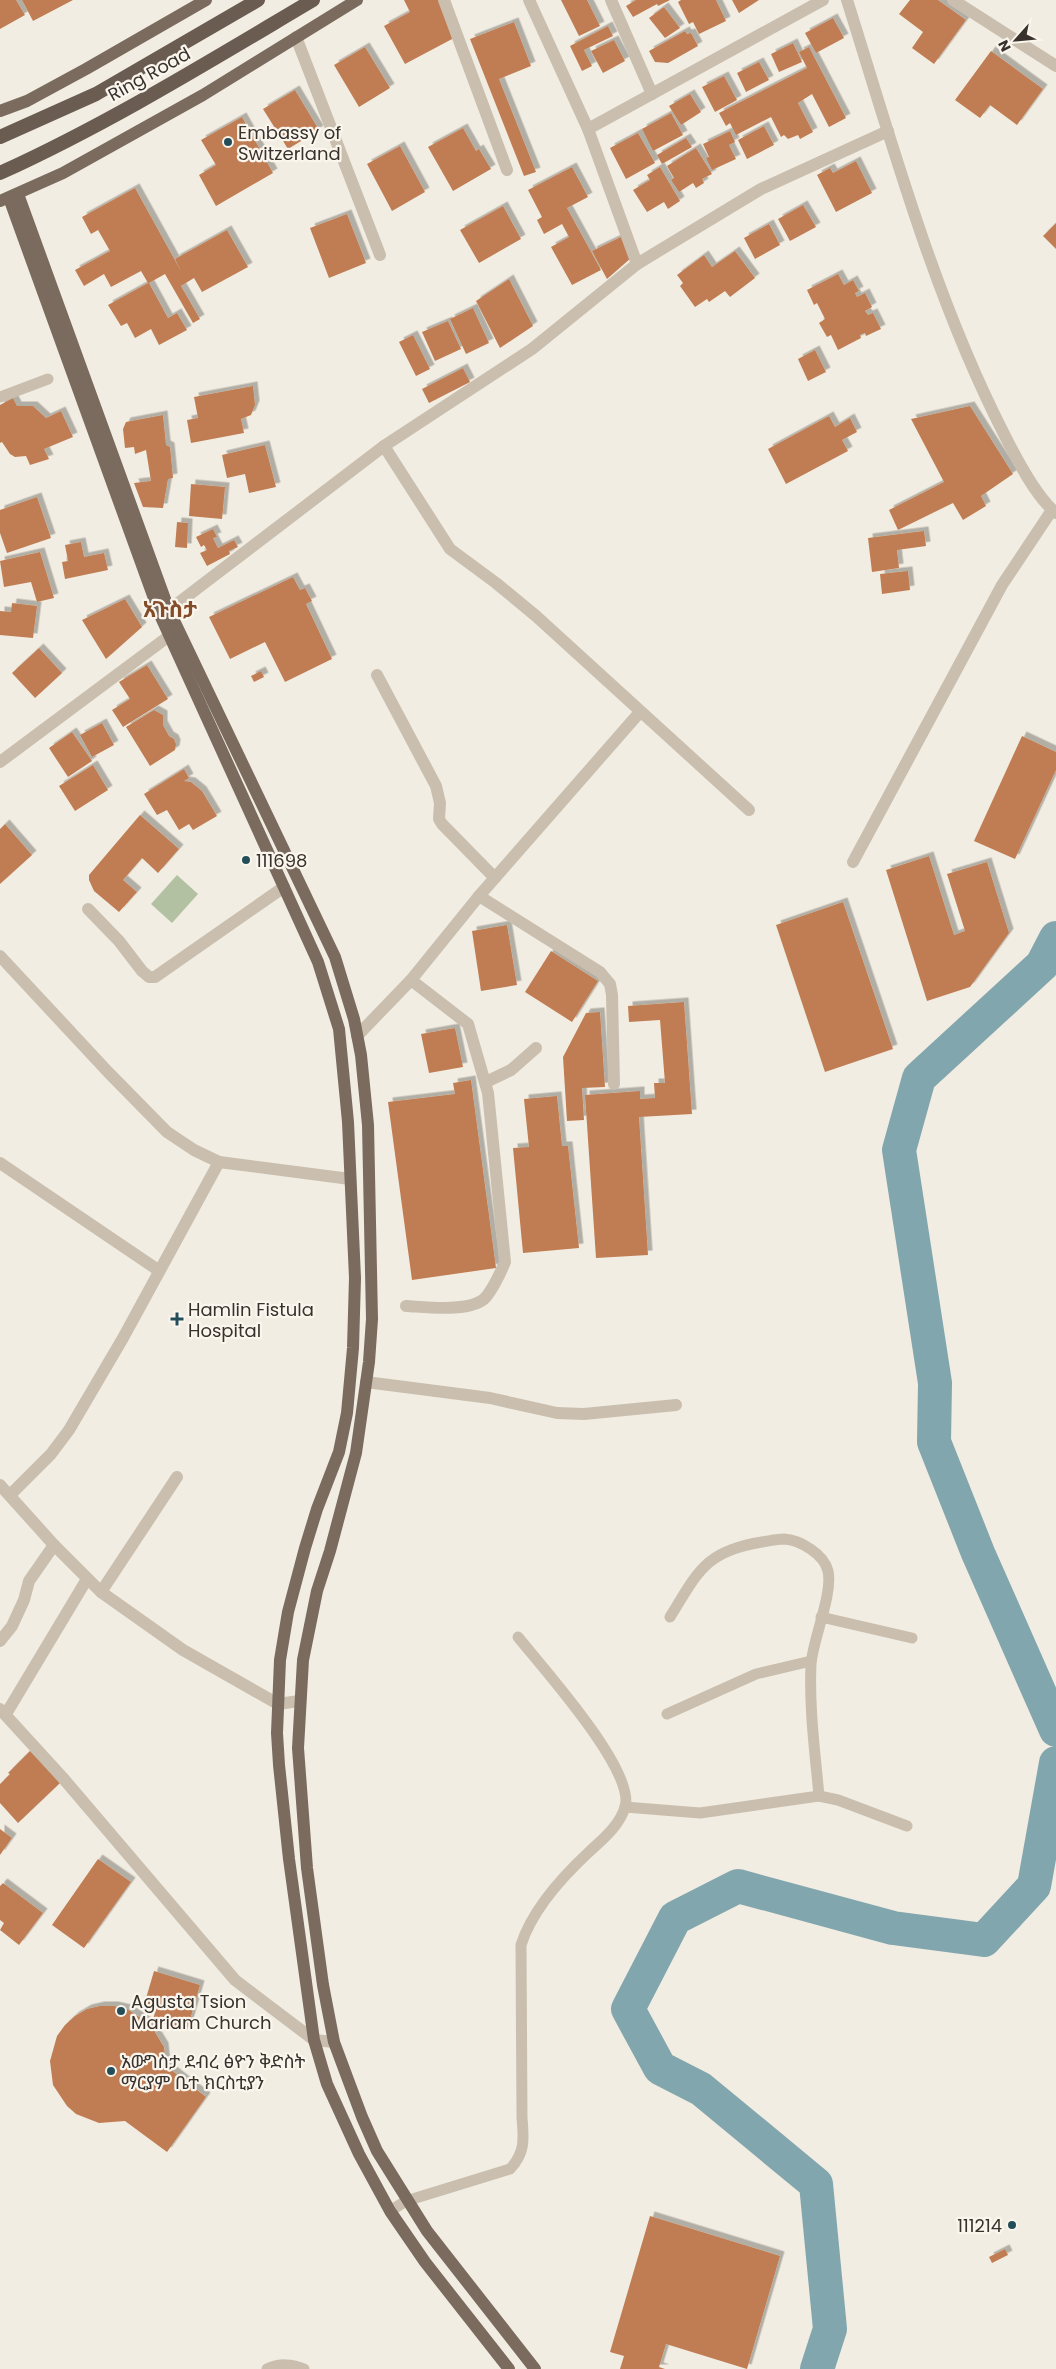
<svg xmlns="http://www.w3.org/2000/svg" width="1056" height="2369" font-family="Poppins,'Noto Sans Ethiopic',sans-serif">
<style>
.green{fill:#b2c1a2}
.lines{fill:none;stroke-linecap:round;stroke-linejoin:round}
.river{stroke:#82a6ae;stroke-width:34}
.building{fill:#c07d52;filter:url(#shadow)}
.service{stroke:#cabfae;stroke-width:11}
.minor{stroke:#cabfae;stroke-width:12}
.tertiary{stroke:#cabfae;stroke-width:12}
.primary{stroke:#7a6b5e;stroke-width:12}
.trunk{stroke:#6a5c50;stroke-width:14}
.poi-dot{fill:#234e59;stroke:#faf6ee;stroke-width:2}
.labels{text-anchor:middle;dominant-baseline:central;stroke-width:4.5;stroke-linejoin:round;paint-order:stroke}
.street-label{font-size:18px;fill:#39322c;stroke:#faf6ee}
.poi-label{font-size:18px;fill:#39322c;stroke:#faf6ee;text-anchor:start}
.district-label{font-size:22px;font-weight:bold;fill:#844c29;stroke:#faf6ee}
</style>
<defs>
<filter id="shadow"><feDropShadow dx="4.5" dy="-4.5" stdDeviation="0" flood-color="#0004"/></filter>
</defs>
<rect width="100%" height="100%" fill="#f2ede2"/>
<!-- green -->
<path class="green" d="M177,875L198,894L172,923L151,904Z"/>
<g class="lines">
<!-- river -->
<g class="river">
<path d="M1056,938L1042,965L919,1078L899,1150L935,1383L934,1442L978,1553L1056,1730"/>
<path d="M817,2369L830,2329L816,2184L701,2089L660,2068L628,2009L675,1918L738,1886L893,1928L984,1940L1034,1886L1056,1763"/>
</g>
</g>
<!-- building -->
<g class="building">
<path d="M0,0H16L25,15L0,29Z"/>
<path d="M22,0H73L33,21Z"/>
<path d="M404,0H439L454,38L405,64L384,26L410,12Z"/>
<path d="M561,0H587L600,26L579,36Z"/>
<path d="M636,0H670L658,6L657,4L633,17L626,6Z"/>
<path d="M681,0H716L726,21L699,34L693,22L689,24L678,2Z"/>
<path d="M732,0H759L739,13Z"/>
<path d="M910,0H938L966,20L934,64L912,48L923,32L899,14Z"/>
<path d="M664,7L680,28L665,38L649,18Z"/>
<path d="M833,18L844,38L816,53L805,33Z"/>
<path d="M514,22L531,66L499,79L536,172L524,176L470,39Z"/>
<path d="M608,26L613,36L584,50L592,66L582,71L570,46Z"/>
<path d="M685,31L687,34L691,33L698,46L668,63L655,62L649,51Z"/>
<path d="M614,40L625,61L603,73L591,51Z"/>
<path d="M793,43L802,62L779,72L771,54Z"/>
<path d="M365,47L390,88L359,107L334,65Z"/>
<path d="M809,47L846,118L829,127L812,94L798,103L813,132L800,139L798,135L788,139L784,135L781,137L771,117L736,135L730,123L726,126L719,113L807,68L799,52Z"/>
<path d="M991,51L1043,89L1017,125L990,105L980,118L955,100Z"/>
<path d="M759,62L769,80L746,92L737,73Z"/>
<path d="M724,76L737,100L715,112L702,87Z"/>
<path d="M295,90L319,130L288,149L263,109Z"/>
<path d="M690,94L701,112L681,125L669,106Z"/>
<path d="M671,113L683,135L653,151L642,129Z"/>
<path d="M242,117L273,173L216,206L199,175L216,165L201,140Z"/>
<path d="M764,126L774,145L747,159L738,140Z"/>
<path d="M463,128L476,151L479,149L491,169L453,191L428,147Z"/>
<path d="M730,131L735,142L729,145L736,159L712,170L706,158L709,157L703,144Z"/>
<path d="M638,133L655,163L626,179L610,148Z"/>
<path d="M686,138L692,147L662,164L657,155Z"/>
<path d="M400,146L425,192L392,211L367,164Z"/>
<path d="M696,148L712,174L702,179L704,183L696,188L693,183L679,192L671,180L674,178L667,166Z"/>
<path d="M856,161L872,193L836,212L817,175L830,168L833,173Z"/>
<path d="M572,167L588,197L567,208L601,270L572,285L551,247L569,237L562,224L544,234L537,220L542,217L528,190Z"/>
<path d="M660,167L680,201L668,209L664,202L647,212L633,190L650,180L647,175Z"/>
<path d="M135,188L182,273L175,259L227,230L248,267L202,292L194,278L181,286L200,319L193,323L165,274L149,283L168,318L177,313L187,330L159,345L151,329L135,338L127,323L121,326L108,305L148,283L141,271L111,287L104,274L84,286L75,270L110,251L98,230L91,234L82,217Z"/>
<path d="M803,205L816,227L790,241L778,219Z"/>
<path d="M503,206L521,239L479,263L460,230Z"/>
<path d="M347,214L366,263L329,278L310,228Z"/>
<path d="M1056,223V249L1043,236Z"/>
<path d="M769,224L780,245L755,259L744,238Z"/>
<path d="M623,236L632,257L607,279L592,251Z"/>
<path d="M735,251L755,278L730,297L725,291L709,302L707,299L695,307L680,286L683,283L677,275L704,255L712,267Z"/>
<path d="M838,274L844,285L853,280L859,291L855,293L857,297L865,293L872,307L865,311L868,315L873,313L881,329L866,336L865,333L860,335L861,338L838,350L831,335L827,337L819,323L825,319L817,303L814,305L807,290Z"/>
<path d="M509,279L533,326L500,348L476,301Z"/>
<path d="M473,308L489,343L466,354L450,319Z"/>
<path d="M448,321L461,349L435,361L422,332Z"/>
<path d="M413,335L430,369L416,376L399,342Z"/>
<path d="M815,350L826,372L808,381L798,359Z"/>
<path d="M463,368L470,382L429,403L422,389Z"/>
<path d="M253,386L255,405L251,415L241,419L244,433L191,443L187,420L198,418L194,397Z"/>
<path d="M13,398L17,406H33L46,418L61,411L73,437L44,449L49,459L30,465L26,456L15,457L10,454L2,442L0,443V405Z"/>
<path d="M970,406L1013,474L981,496L986,506L963,520L953,503L898,530L889,510L944,482L911,419Z"/>
<path d="M163,415L166,445L170,447L173,478L168,479L163,508L143,507L134,483L151,481L146,450L135,454L134,447L125,448L123,429L126,422Z"/>
<path d="M829,416L835,427L850,418L857,432L842,440L848,451L786,484L768,449Z"/>
<path d="M265,445L276,487L249,493L245,474L227,478L222,455Z"/>
<path d="M191,484L225,487L222,519L189,516Z"/>
<path d="M37,497L51,538L7,553L0,533V510Z"/>
<path d="M177,522L188,523L187,548L175,547Z"/>
<path d="M213,529L217,537L213,538L218,548L234,540L238,547L229,551L230,554L207,566L200,553L207,550L204,545L201,547L196,537Z"/>
<path d="M924,531L926,546L897,550L899,568L872,572L868,538Z"/>
<path d="M81,542L84,557L104,553L108,570L65,579L62,562L68,561L65,545Z"/>
<path d="M40,552L54,598L37,602L31,582L4,587L0,561Z"/>
<path d="M908,571L910,590L882,594L880,574Z"/>
<path d="M293,577L300,590L305,588L312,601L306,604L332,659L285,682L265,642L230,659L209,617Z"/>
<path d="M125,599L142,627L106,659L82,620Z"/>
<path d="M12,603L37,606L33,638L0,635V611L11,612Z"/>
<path d="M39,648L62,673L35,698L12,673Z"/>
<path d="M147,665L168,699L123,727L112,710L130,699L119,682Z"/>
<path d="M261,671L264,677L254,682L251,676Z"/>
<path d="M154,710L163,715V725L169,736L174,739L176,744L175,750L150,766L126,727Z"/>
<path d="M102,723L114,745L92,757L80,735Z"/>
<path d="M72,732L92,761L68,777L49,748Z"/>
<path d="M1022,736L1056,752V770L1015,859L974,841Z"/>
<path d="M93,765L108,790L75,811L59,786Z"/>
<path d="M184,769L189,778L184,781L191,782L202,791L217,816L193,830L189,824L179,830L167,810L157,815L144,794Z"/>
<path d="M140,815L179,849L158,873L142,858L123,880L137,892L119,912L94,891L89,880V875Z"/>
<path d="M5,824L32,855L0,884V829Z"/>
<path d="M929,856L954,935L965,931L947,874L987,862L1009,933L970,987L927,1001L886,870Z"/>
<path d="M843,902L893,1049L825,1072L776,925Z"/>
<path d="M507,925L517,985L481,991L472,931Z"/>
<path d="M551,951L598,981L572,1022L525,992Z"/>
<path d="M684,1002L692,1114L639,1117L648,1255L596,1258L585,1095L640,1091V1099L655,1098L654,1083H665L660,1020L629,1022L628,1006Z"/>
<path d="M600,1012L605,1087L582,1088L584,1120L567,1121L563,1057L586,1013Z"/>
<path d="M455,1028L463,1067L429,1073L421,1034Z"/>
<path d="M471,1080L496,1268L412,1280L388,1102L455,1094L453,1083Z"/>
<path d="M557,1096L562,1146H568L579,1248L523,1253L513,1148L529,1147L524,1099Z"/>
<path d="M30,1751L60,1783L18,1823L0,1803V1784L10,1774L8,1773Z"/>
<path d="M0,1829L12,1838L0,1855Z"/>
<path d="M98,1859L131,1882L84,1948L52,1925Z"/>
<path d="M3,1883L43,1913L19,1945L0,1930L4,1923L0,1920V1886Z"/>
<path d="M154,1971L200,1985L187,2030L153,2020L156,2008L144,2005Z"/>
<path d="M100,2006H114L127,2009L150,2024L164,2047L166,2066L206,2097L167,2152L125,2121L99,2123L76,2114L67,2106L53,2085L50,2061L57,2036L65,2025L75,2016L87,2009Z"/>
<path d="M650,2216L780,2256L747,2369L666,2344L659,2367L665,2369H620L624,2356L610,2352Z"/>
<path d="M1005,2249L1008,2255L992,2263L989,2257Z"/>
</g>
<g class="lines">
<!-- service -->
<g class="service">
<path d="M0,397L48,379"/>
<path d="M670,1617C698,1572 705,1551 762,1542C769,1541 777,1539 784,1539C800,1540 824,1554 828,1571C833,1594 813,1639 811,1664C809,1708 815,1752 819,1796"/>
<path d="M821,1617L912,1638"/>
<path d="M667,1714L756,1674L811,1661"/>
<path d="M625,1807L700,1813L819,1796L838,1800L907,1826"/>
<path d="M390,2211L406,2201L510,2169C525,2153 524,2140 522,2118L521,1945C532,1910 563,1876 590,1851C603,1839 620,1825 625,1807C636,1771 542,1667 518,1637"/>
<path d="M267,2369C279,2363 293,2364 304,2369"/>
</g>
<!-- minor -->
<g class="minor">
<path d="M444,0L507,170"/>
<path d="M529,0L588,129L823,0"/>
<path d="M611,0L652,94"/>
<path d="M847,0C893,146 934,297 1004,434C1016,458 1036,497 1056,513"/>
<path d="M953,0L1056,66"/>
<path d="M296,37L380,255"/>
<path d="M637,264L761,189L888,131"/>
<path d="M384,446L450,549L496,583L536,616L749,810"/>
<path d="M169,610L384,446L532,349L637,264L588,129"/>
<path d="M377,675L436,786L440,803L439,819L442,824L495,878"/>
<path d="M0,762L169,636"/>
<path d="M853,862L1002,585L1052,510"/>
<path d="M479,896L600,972L610,984L612,995L614,1084"/>
<path d="M88,909L119,941L142,971L149,977H155L284,887"/>
<path d="M0,956L108,1072L167,1132L194,1150L219,1162L350,1179"/>
<path d="M357,1036L411,980L479,896L640,712"/>
<path d="M486,1082L511,1070L536,1048"/>
<path d="M0,1163L158,1270"/>
<path d="M406,1306C426,1307 472,1313 486,1297C494,1287 500,1274 505,1262L488,1093L468,1024L411,980"/>
<path d="M366,1382L490,1398L557,1413L584,1414L676,1405"/>
<path d="M0,1485L54,1545L101,1592L183,1650L278,1704L299,1701"/>
<path d="M10,1495L51,1454L69,1430L123,1338L219,1162"/>
<path d="M101,1592L177,1477"/>
<path d="M0,1641L12,1626L24,1600L29,1581L54,1545"/>
<path d="M6,1714L87,1579"/>
</g>
<!-- tertiary -->
<path class="tertiary" d="M0,1709L63,1778L235,1980L314,2040L334,2042"/>
<!-- primary -->
<g class="primary">
<path d="M0,111L27,101L86,69L206,0"/>
<path d="M18,194L169,610L335,957L354,1019L361,1055L368,1125L372,1319L369,1362L356,1453L330,1551L317,1591L303,1660L298,1748L307,1868L323,1985L334,2042L362,2117L377,2151L427,2231L535,2369"/>
<path d="M9,198L160,615L318,962L339,1029L348,1122L355,1278L353,1348L347,1413L339,1452L317,1509L305,1548L288,1612L280,1660L277,1733L279,1765L289,1859L314,2040L327,2084L359,2154L390,2211L425,2262L509,2369"/>
<path d="M0,201L63,173L203,95L357,0"/>
</g>
<!-- trunk -->
<g class="trunk">
<path d="M0,137L96,94L258,0"/>
<path d="M0,173C108,124 210,61 313,0"/>
</g>
</g>
<!-- markers -->
<g class="poi-dot">
<circle cx="228" cy="142" r="5"/>
<circle cx="246" cy="860" r="5"/>
<path d="M174.5 1311.5h5v5h5v5h-5v5h-5v-5h-5v-5h5z"/>
<circle cx="121" cy="2011" r="5"/>
<circle cx="111" cy="2071" r="5"/>
<circle cx="1012" cy="2225" r="5"/>
</g>
<g class="labels">
<!-- street labels -->
<g class="street-label">
<text transform="translate(149 74) rotate(-29)">Ring Road</text>
</g>
<!-- poi labels -->
<g class="poi-label">
<text x="238" y="132">Embassy of<tspan x="238" dy="21">Switzerland</tspan></text>
<text x="256" y="860">111698</text>
<text x="188" y="1309">Hamlin Fistula<tspan x="188" dy="21">Hospital</tspan></text>
<text x="131" y="2001">Agusta Tsion<tspan x="131" dy="21">Mariam Church</tspan></text>
<text x="121" y="2061">አውግስታ ደብረ ፅዮን ቅድስት<tspan x="121" dy="21">ማርያም ቤተ ክርስቲያን</tspan></text>
<text x="1002" y="2225" text-anchor="end">111214</text>
</g>
<!-- district labels -->
<g class="district-label">
<text x="170" y="609">አጉስታ</text>
</g>
</g>
<!-- north arrow -->
<g transform="translate(1016 40) rotate(243)" stroke="#faf6ee" stroke-width="4" paint-order="stroke">
<path d="M0-4L9 19L0 12L-9 19Z" fill="#39322c"/>
<text y="-8" font-size="14" font-weight="bold" text-anchor="middle" fill="#39322c">N</text>
</g>
</svg>
